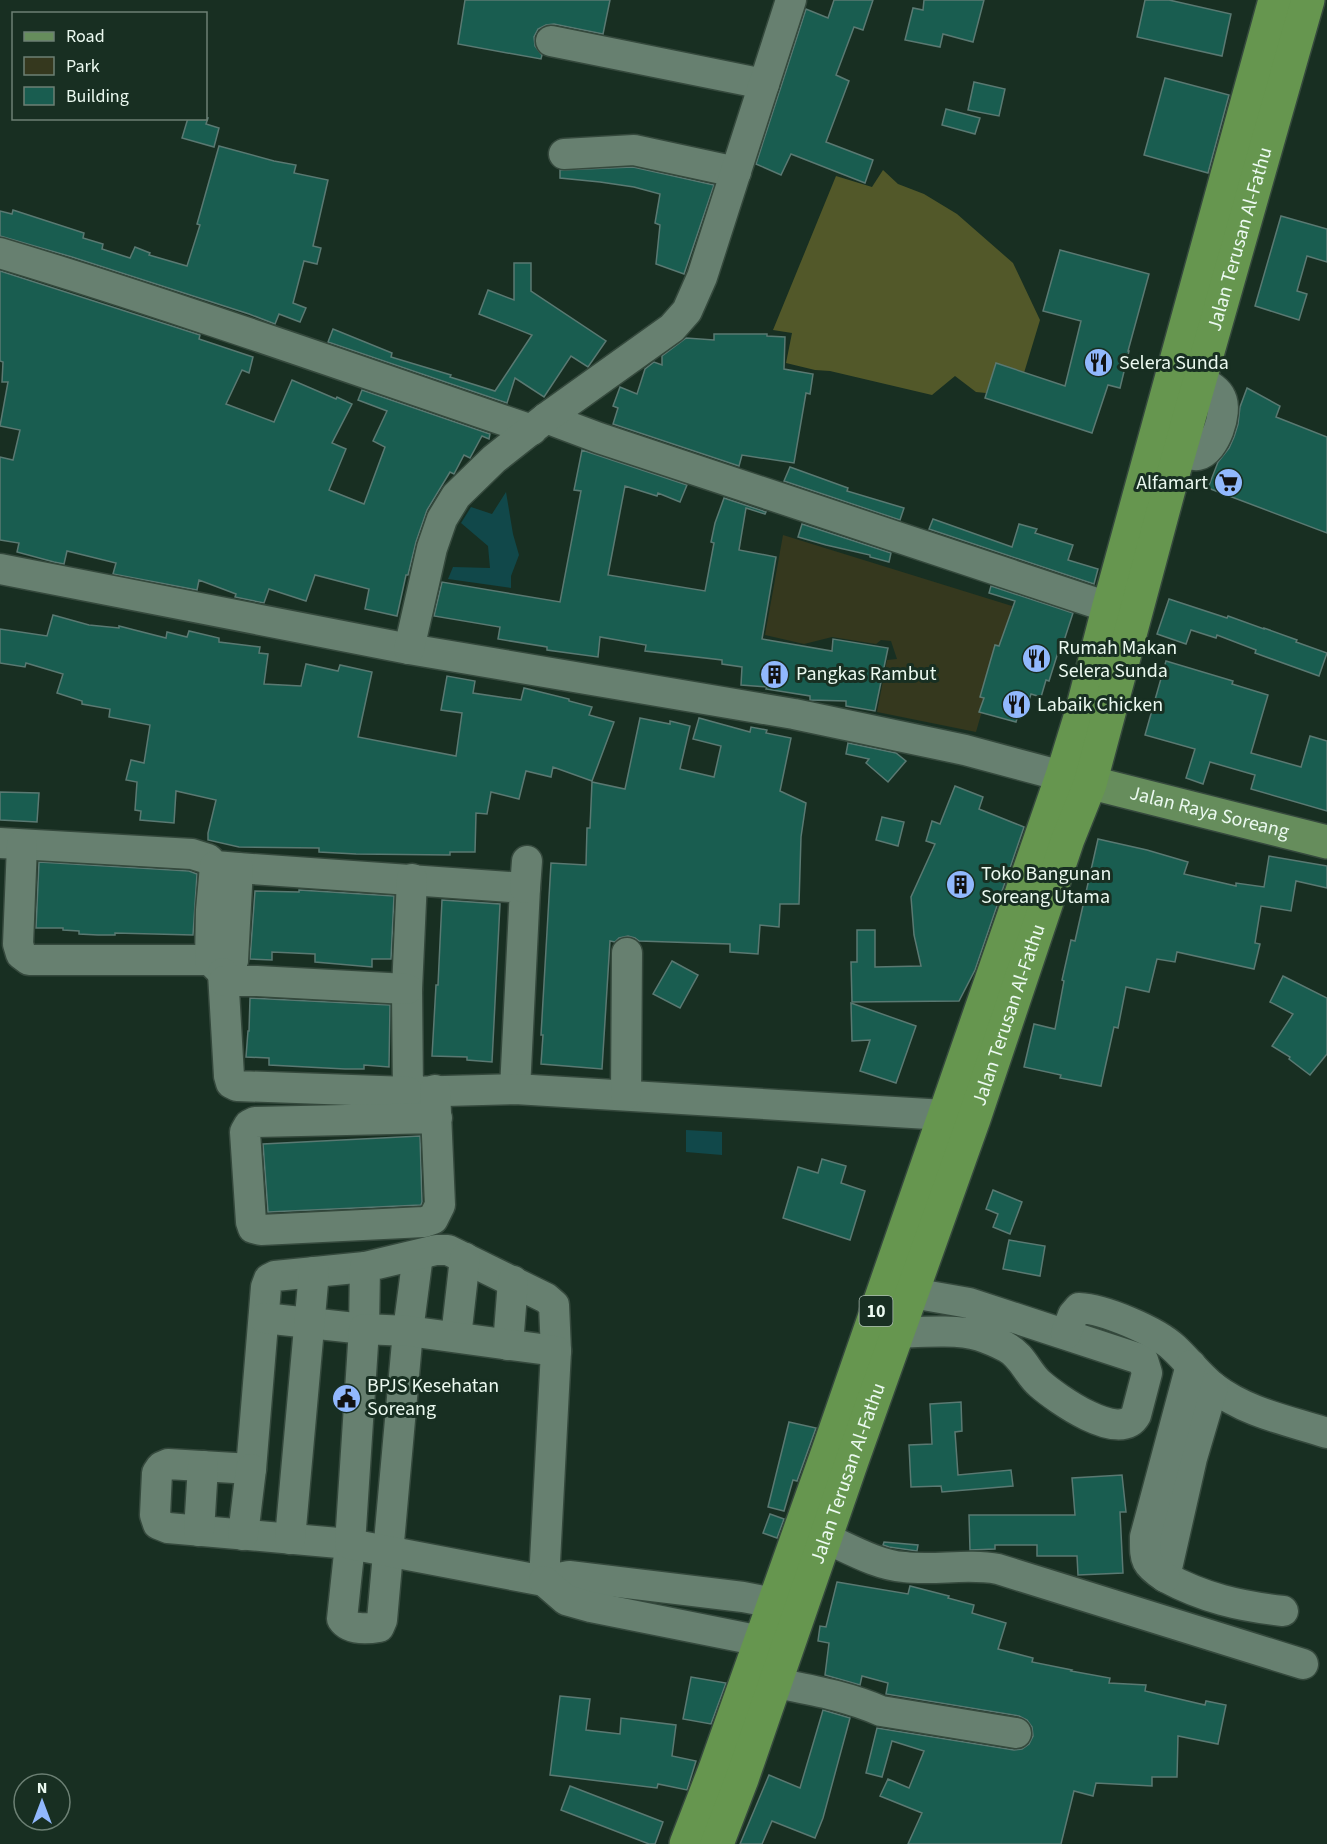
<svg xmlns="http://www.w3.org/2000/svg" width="1327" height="1844" font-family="'Source Sans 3',sans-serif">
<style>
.green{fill:#35381e}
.forest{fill:#525829}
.water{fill:#11484a}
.building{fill:#195d50;stroke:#5a7972;stroke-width:1.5}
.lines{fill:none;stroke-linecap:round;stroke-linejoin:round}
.minor-casing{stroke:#35493d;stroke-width:33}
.major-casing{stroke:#35493d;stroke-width:36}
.highway-casing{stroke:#35493d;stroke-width:36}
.minor{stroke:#678070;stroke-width:30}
.major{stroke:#668d5c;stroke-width:33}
.highway{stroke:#66964f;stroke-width:33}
.labels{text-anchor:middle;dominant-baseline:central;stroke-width:6;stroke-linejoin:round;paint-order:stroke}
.shield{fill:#182f22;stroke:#acbcb2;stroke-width:1.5}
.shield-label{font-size:18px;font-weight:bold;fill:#ebf9f0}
.street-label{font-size:20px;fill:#ebf9f0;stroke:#182f22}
.poi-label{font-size:20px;fill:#ebf9f0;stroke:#182f22;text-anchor:start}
</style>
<rect width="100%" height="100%" fill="#182f22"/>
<!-- green -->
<path class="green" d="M783,535L1012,606L976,732L877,712L887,660L897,659L891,641L881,640L876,644L832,637L804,644L765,635Z"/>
<!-- forest -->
<path class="forest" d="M883,170L898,184L924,194L957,214L1013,263L1040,320L1024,373L996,364L986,393L976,392L955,376L932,395L830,371L815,370L786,363L792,333L773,330L836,176L872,187Z"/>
<!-- water -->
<g class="water">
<path d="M506,492L513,534L519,555L511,576V588L448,579L453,567L490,568L488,546L461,523L471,507L492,514Z"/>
<path d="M686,1130L722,1132V1155L686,1152Z"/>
</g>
<!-- building -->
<g class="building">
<path d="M465,0H610L603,34L554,24L546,25L538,29L534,37L535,46L542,55L541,59L458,44Z"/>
<path d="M834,0H873L863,30L854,27L836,75L849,81L826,142L873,160L865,183L791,154L781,175L756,164L806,9L828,18Z"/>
<path d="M924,0H984L973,42L943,34L940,47L905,40L913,8L923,10Z"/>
<path d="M1145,0H1169L1231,14L1222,56L1137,37Z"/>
<path d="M1165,78L1229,95L1208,173L1144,155Z"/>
<path d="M974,82L1005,89L999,116L968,110Z"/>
<path d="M946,109L980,118L975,134L942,125Z"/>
<path d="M188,118H208L206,124L219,128L214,147L182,138Z"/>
<path d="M219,146L274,161L296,165L294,173L328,180L313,246L321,248L317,264L304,261L293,303L306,308L300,322L279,314L275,324L249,314L72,257L0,236V211L12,214L13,210L84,233L83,238L103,244L102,249L130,258L135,247L150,253L149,255L187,266L200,225L197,224Z"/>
<path d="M633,167L714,185L684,274L656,264L660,225L655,223L660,194L634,187L600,182L560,178V170Z"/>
<path d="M1281,216L1327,229V262L1307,256L1297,291L1307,294L1299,320L1255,306Z"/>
<path d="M1060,250L1149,274L1128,351H1129L1120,388L1108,385L1092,433L985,398L996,363L1065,386L1081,321L1043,311Z"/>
<path d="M514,263H531V291L606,341L588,367L571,356L544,397L515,378L507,403L328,342L333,329L392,353L391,357L451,375L450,377L495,391L532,335L479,314L488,290L514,300Z"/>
<path d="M0,271L200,335L199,339L253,357L249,373L242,370L226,404L274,422L292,380L336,399L337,397L352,404L332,443L346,449L329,490L364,504L385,447L373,441L387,411L358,400L362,390L490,434L489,439L482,436L470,458L464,455L454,474L450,472L427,510L416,542L408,575H406L397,616L365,609L369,589L315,575L306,601L269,589L264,603L235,597L236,594L199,580L197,590L113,574L116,563L67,551L64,564L54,562L17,552L19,543L0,540V457L13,460L20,430L0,426L8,382H2L3,362L0,361Z"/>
<path d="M714,334H767V336L785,337L784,369L813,374L810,394L806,393L794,463L742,455L739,466L613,424L618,408L613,406L620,387L637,394L645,369L654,362L662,365V356L686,338L714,340Z"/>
<path d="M1247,388L1280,406L1276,417L1327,437V533L1208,488L1218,462L1229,448L1234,437L1238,424L1240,407Z"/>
<path d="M582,450L687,485L680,502L658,493L657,496L625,486L608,575L705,591L714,543L711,542L715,523L724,498L766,512L765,514L746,508L739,550L776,557L762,639L832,651L833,639L888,648L875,711L846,706V701L810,700V696L766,689L767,687L741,685L742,667L722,664V660L645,651L646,645L600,637L598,657L547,650V647L498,639L500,627L434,616L442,582L560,602L581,491L574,490Z"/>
<path d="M790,467L848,488L847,491L904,508L900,520L784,481Z"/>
<path d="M933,519L1012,547L1019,524L1037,529L1035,533L1073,545L1068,560L1098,569L1094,584L929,529Z"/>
<path d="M802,524L891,553L889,562L870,557V555L826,545L798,537Z"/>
<path d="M991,586L1073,613L1062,647L1060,646L1049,681L1046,680L1041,697L1031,694L1025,713L1019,711L1016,722L979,712L984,698L980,697L995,645L999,646L1015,601L989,593Z"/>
<path d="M1169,599L1227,618L1228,616L1264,629V628L1297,640L1296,642L1327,653L1319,676L1255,653L1256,650L1217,635L1216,638L1191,630L1186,644L1157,634Z"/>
<path d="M53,615L89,625L119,628V626L166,638L167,632L187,637L189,631L219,638V642L260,647L259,653L268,654L264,684L301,686L306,664L338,671L340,665L372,672L358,737L456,756L462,713L441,710L447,676L475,681L473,693L521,700L524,688L569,699V701L592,707L589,715L614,722L592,781L553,767L551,777L526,771L519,799L491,792L487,814L476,813L475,852H450V855L356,854L319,852V848L239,847L208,840V833L216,800L176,791L174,823L140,820L141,811L135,810L137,782L126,780L131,760L144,763L150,725L109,717L110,709L82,704V701L57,693L63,674L26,663L25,667L0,663V629L47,636Z"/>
<path d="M1166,661L1233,681L1232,684L1268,695L1251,753L1301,767L1310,736L1327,741V811L1251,789L1255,775L1210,762L1203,784L1186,778L1195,749L1145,735Z"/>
<path d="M640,718L670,724V721L690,726L680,769L714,777L721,746L693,739L699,718L750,732L751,727L767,730L766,733L791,738L780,791L806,803L801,837L799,904H780L779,927L760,925L758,954L730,952V944L639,941L635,938L628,936L619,938L615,942L610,941L602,1069L541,1064L543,1035H541L551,863L586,865L587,828H590L592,782L625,789Z"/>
<path d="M848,743L896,753L906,761L888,782L866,763L869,759L846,754Z"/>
<path d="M955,786L983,797L979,809L1024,827L975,970L959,1001L852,1002L851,962H857V930H875V967L921,966L914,935L911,897L935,844L926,841L932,821L940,824Z"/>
<path d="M0,792L39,793L37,822L0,820Z"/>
<path d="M882,817L904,822L898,846L876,840Z"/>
<path d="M1098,839L1147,850L1188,862L1184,874L1236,886V883L1264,887L1269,856L1327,866V888L1296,881L1291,911L1261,906L1255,943L1260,944L1254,969L1177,952L1175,962L1157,959L1149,992L1126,987L1118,1028L1114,1027L1101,1086L1060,1078L1061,1075L1024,1067L1034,1024L1055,1029L1064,981L1062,980L1071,940L1075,941Z"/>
<path d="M39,862L189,871L197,874L193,935L115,933V935H98L79,934V931L63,930V928H36Z"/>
<path d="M299,890L394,896L391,959H372V967L315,962V954L272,952V960L250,959L255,891L299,892Z"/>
<path d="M442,900L500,904L492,1062L467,1060V1057L432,1056L436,985H438Z"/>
<path d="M672,961L698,975L680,1008L653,994Z"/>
<path d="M1283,976L1327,998V1054L1310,1075L1289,1059L1290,1057L1272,1046L1293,1014L1270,1002Z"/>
<path d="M250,998L390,1005L389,1067L364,1065V1069H345L269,1065V1058L246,1057L248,1031H249Z"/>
<path d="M851,1003L916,1026L896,1083L860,1071L870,1040L852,1041Z"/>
<path d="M420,1136L422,1202L421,1205L268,1212L263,1144Z"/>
<path d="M822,1159L846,1166L841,1183L865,1191L850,1240L783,1218L798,1167L818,1173Z"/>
<path d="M993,1190L1022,1202L1010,1234L993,1227L998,1214L986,1209Z"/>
<path d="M1009,1240L1045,1246L1040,1276L1003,1269Z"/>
<path d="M961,1402L962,1431L955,1432L958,1475L1011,1470L1013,1486L942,1492L941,1486L911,1487L909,1445L932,1444L930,1404Z"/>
<path d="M789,1422L816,1428L797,1481L793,1480L784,1511L768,1507Z"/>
<path d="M1122,1475L1126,1512H1120L1123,1573L1078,1575L1077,1556H1037V1545H995V1549L970,1550L969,1515H1075L1072,1478Z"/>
<path d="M770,1514L784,1519L777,1538L763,1533Z"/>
<path d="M884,1542L918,1545L917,1551L889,1547L883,1545Z"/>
<path d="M837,1582L908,1594L910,1586L949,1596L948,1598L974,1605L972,1613L1006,1623L998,1649L1033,1658L1032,1662L1072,1670L1071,1671L1110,1678L1109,1683L1146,1685L1145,1691L1205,1705L1206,1701L1226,1705L1218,1744L1178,1736L1177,1777H1152V1786L1096,1783L1093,1796L1074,1791L1061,1844H908L922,1813L880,1796L888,1779L909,1788L924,1751L892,1741L882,1777L866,1773L877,1728L1014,1750L1022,1749L1029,1744L1033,1736L1032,1727L1027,1720L1019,1716L886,1694L888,1683L862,1676L860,1685L825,1675L829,1643L818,1641L820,1626L826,1627Z"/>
<path d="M691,1677L726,1683L711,1724L683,1719Z"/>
<path d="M560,1696L590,1699L586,1730L620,1734L621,1718L676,1725L672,1756L696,1761L687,1790L658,1784L657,1788L550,1775Z"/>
<path d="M823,1710L850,1718L823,1818L815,1838L772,1821L762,1844H740L769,1775L800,1788Z"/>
<path d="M570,1786L663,1822L655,1844H649L561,1810Z"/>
</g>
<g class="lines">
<defs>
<g id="minor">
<path d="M551,41L764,84"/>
<path d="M564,154L634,150L736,172"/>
<path d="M0,253C179,307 355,370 532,430"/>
<path d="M546,418L599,438L1108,607"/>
<path d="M1180,451C1185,453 1192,456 1198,455C1215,451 1228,412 1221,398C1217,389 1208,385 1199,380"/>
<path d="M0,569L409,649L794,714L965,750L1062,776"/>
<path d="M409,649L432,548L442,519L456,496L494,459L546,418L672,328L687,311L702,277L791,0"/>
<path d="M0,843L192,854L208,859L215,866L238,868L525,888L515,1089"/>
<path d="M22,845L18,944L21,954L29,960H233"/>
<path d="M215,866L211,910L210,960L223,973L233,960L238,868"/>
<path d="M412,879L407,989L408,1092L515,1089L945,1115"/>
<path d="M525,888L527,861"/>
<path d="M223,973L229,1076L231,1083L237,1086L408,1092"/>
<path d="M224,981H257L407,989"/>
<path d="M435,1090L440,1205L433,1219L424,1222L261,1230L253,1228L251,1222L245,1132L249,1125L255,1122L437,1118"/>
<path d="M626,1095L627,953"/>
<path d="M365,1267L275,1276L269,1279L266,1287L251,1469L168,1464L161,1467L157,1473L155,1515L158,1524L168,1528L350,1544L342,1619C349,1630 367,1629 379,1627L382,1620L408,1331L418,1255"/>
<path d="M264,1318L364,1329L365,1267L436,1250H448L546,1298L554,1305L556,1351"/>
<path d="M898,1333C921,1332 958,1329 980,1336C989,1339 998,1343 1006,1347C1023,1356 1027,1373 1040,1384C1056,1398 1120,1444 1136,1415L1147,1373L1143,1360L969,1303L912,1293"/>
<path d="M1066,1334L1073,1315L1079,1308C1104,1309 1156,1331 1174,1348C1188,1361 1199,1376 1213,1387C1247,1413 1287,1420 1327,1433"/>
<path d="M456,1337L465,1258"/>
<path d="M508,1345L513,1281"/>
<path d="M1213,1387L1192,1458L1165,1577C1204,1598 1239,1606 1283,1611"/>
<path d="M199,1531L203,1466"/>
<path d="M243,1535L251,1469"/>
<path d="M825,1538C850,1549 877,1565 904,1567C935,1571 967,1563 998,1569L1303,1664"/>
<path d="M290,1539L314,1272"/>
<path d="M1165,1577C1144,1563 1145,1560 1145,1537L1191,1365"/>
<path d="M544,1581L556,1351L408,1331L364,1329L350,1544L544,1581L569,1576L743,1597L774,1603"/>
<path d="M544,1581L566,1600L591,1607L761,1641"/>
<path d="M776,1683C811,1690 847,1696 881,1711L1016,1733"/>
</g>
<g id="major">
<path id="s1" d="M1064,776L1327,842"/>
</g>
<g id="highway">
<path d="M686,1844L715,1769L828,1451L1062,776L1081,714L1108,609L1275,0"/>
<path id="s2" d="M717,1844L742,1779L852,1461L974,1119L1068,839L1090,784L1172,478L1308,0"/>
</g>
</defs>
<!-- minor casing -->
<use href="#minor" class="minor-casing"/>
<!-- major casing -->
<use href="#major" class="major-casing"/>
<!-- highway casing -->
<use href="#highway" class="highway-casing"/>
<!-- minor -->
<use href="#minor" class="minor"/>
<!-- major -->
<use href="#major" class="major"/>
<!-- highway -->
<use href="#highway" class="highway"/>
</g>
<!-- icons -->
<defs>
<symbol id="restaurant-disc" viewBox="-11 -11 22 22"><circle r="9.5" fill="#91b8fd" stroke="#182f22"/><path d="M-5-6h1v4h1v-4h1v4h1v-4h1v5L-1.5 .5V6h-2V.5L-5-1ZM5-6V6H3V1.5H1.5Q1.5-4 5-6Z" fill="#111"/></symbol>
<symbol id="supermarket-disc" viewBox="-11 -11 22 22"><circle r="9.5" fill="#91b8fd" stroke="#182f22"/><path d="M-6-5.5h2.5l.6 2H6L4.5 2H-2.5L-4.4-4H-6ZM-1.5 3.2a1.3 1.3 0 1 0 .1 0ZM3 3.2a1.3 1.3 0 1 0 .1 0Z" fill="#111"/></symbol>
<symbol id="building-disc" viewBox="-11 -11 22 22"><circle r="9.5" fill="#91b8fd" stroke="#182f22"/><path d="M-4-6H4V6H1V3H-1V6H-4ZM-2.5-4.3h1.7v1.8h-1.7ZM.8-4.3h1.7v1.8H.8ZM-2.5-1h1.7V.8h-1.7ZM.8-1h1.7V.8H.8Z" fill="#111"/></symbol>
<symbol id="civic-disc" viewBox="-11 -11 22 22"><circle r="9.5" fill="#91b8fd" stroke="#182f22"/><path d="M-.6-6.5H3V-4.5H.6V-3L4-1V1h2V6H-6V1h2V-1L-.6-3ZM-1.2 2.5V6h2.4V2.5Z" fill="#111"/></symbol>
</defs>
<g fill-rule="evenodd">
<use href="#restaurant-disc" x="1082" y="346" width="33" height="33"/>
<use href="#supermarket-disc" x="1212" y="466" width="33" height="33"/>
<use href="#restaurant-disc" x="1020" y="642" width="33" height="33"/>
<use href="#building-disc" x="758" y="658" width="33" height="33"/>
<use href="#restaurant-disc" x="1000" y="688" width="33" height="33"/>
<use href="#building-disc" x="944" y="868" width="33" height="33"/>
<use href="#civic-disc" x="330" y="1382" width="33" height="33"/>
</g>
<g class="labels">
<!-- shield labels -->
<rect class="shield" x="859.5" y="1296" width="33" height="30" rx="4.5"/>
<g class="shield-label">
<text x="876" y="1311">10</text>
</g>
<!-- street labels -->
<g class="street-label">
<text stroke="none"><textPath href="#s2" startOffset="1689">Jalan Terusan Al-Fathu</textPath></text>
<text stroke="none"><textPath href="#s1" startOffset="150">Jalan Raya Soreang</textPath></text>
<text stroke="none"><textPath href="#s2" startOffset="879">Jalan Terusan Al-Fathu</textPath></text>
<text stroke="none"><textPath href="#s2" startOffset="393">Jalan Terusan Al-Fathu</textPath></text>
</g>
<!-- poi labels -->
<g class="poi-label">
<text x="1119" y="363">Selera Sunda</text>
<text x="1208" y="483" text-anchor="end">Alfamart</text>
<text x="1058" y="648">Rumah Makan<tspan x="1058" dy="23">Selera Sunda</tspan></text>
<text x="796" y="674">Pangkas Rambut</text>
<text x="1037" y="705">Labaik Chicken</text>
<text x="981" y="874">Toko Bangunan<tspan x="981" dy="23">Soreang Utama</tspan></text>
<text x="367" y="1386">BPJS Kesehatan<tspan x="367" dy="23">Soreang</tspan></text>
</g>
</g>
<!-- legend -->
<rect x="12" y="12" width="195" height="108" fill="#182f22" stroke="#6c8074" stroke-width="1.5"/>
<rect x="24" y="32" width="30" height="9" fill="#668d5c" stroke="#6c8074" stroke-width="1.5"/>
<text x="66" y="42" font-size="18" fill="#ebf9f0">Road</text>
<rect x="24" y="57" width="30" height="18" fill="#35381e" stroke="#6c8074" stroke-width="1.5"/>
<text x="66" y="72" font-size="18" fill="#ebf9f0">Park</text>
<rect x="24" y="87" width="30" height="18" fill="#195d50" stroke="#6c8074" stroke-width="1.5"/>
<text x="66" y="102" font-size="18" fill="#ebf9f0">Building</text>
<!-- north arrow -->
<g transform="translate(42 1802)"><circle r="28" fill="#182f22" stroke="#6c8074" stroke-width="1.5"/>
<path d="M0-4.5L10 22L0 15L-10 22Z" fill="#91b8fd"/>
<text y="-9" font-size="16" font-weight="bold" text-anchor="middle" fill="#ebf9f0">N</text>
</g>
</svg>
